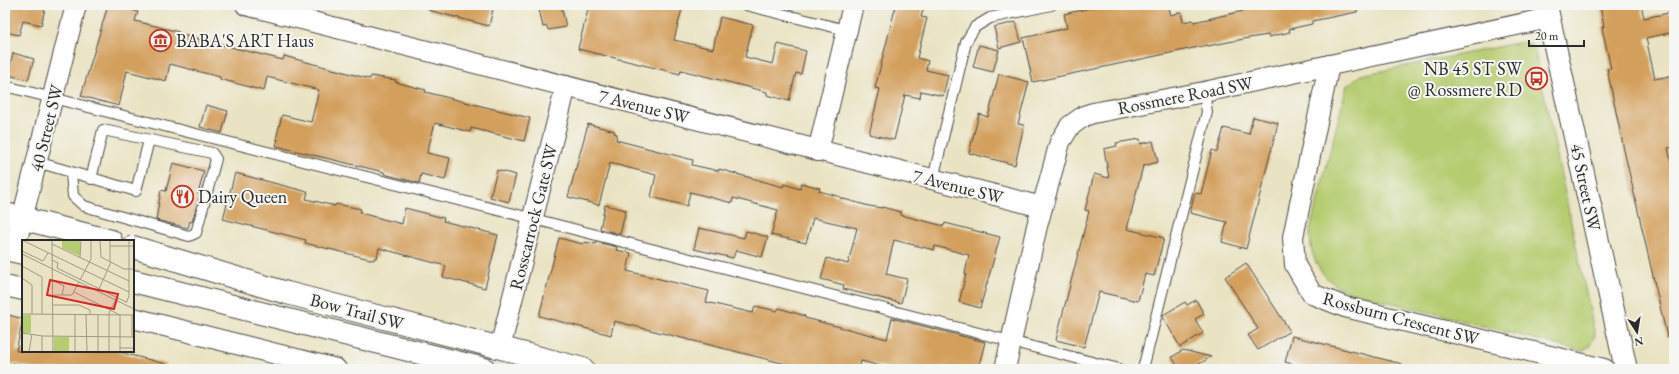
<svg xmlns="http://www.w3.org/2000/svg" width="1679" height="374" font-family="'EB Garamond',serif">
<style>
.green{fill:#b5cc70;stroke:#707c4e}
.building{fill:#d39f5b}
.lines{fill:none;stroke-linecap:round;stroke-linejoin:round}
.lane-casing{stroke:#484742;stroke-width:12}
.street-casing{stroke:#484742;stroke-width:22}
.secondary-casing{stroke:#484742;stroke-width:24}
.lane{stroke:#fff;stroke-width:10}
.street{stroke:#fff;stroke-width:20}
.secondary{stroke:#fff;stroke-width:22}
.labels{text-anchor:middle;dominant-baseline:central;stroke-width:4;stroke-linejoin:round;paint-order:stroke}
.poi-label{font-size:18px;fill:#2b2b2b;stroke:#f6f6f2;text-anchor:start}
.street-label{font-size:18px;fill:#2b2b2b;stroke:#f6f6f2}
.inset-road{fill:none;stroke:#9e9986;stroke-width:1}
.view{fill:#d62828;fill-opacity:0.15;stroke:#d62828;stroke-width:2}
.inset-edge{fill:none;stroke:#2b2b2b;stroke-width:2}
</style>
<rect width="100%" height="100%" fill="#f6f6f2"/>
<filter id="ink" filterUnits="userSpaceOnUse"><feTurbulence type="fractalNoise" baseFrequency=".025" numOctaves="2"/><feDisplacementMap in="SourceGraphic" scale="8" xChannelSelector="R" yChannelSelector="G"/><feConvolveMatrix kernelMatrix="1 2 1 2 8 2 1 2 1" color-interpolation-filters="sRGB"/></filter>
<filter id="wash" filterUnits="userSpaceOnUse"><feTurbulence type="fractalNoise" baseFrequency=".012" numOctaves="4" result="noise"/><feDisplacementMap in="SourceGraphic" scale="16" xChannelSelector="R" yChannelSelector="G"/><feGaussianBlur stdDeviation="0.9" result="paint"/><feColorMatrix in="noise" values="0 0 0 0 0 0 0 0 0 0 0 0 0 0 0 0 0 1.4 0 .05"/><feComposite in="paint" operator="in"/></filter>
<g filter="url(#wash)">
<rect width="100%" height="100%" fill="#eae3c3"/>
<!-- green -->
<path class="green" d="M1522,42L1530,44L1535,52L1595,335L1589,347L1581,351L1350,292C1322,282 1309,260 1310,230L1347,85L1361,75Z"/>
<g id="blocks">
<!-- building -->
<g class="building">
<path d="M5,5H46L41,25L23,21L19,35L5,32Z"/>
<path d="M108,5H115L138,12L135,21L179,32L178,34L283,60L284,56L370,79L371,76L396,80L395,82L426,90L425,92L530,118L524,141L471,128L470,132L435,123L427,153L450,158L445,180L421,174L419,183L384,174V172L276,146L278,139H276L282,115L311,122L319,90L267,77L264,91L220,79V77L170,64L166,81L127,71L119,106L81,96Z"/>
<path d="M428,5H494L489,26L428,10Z"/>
<path d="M538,5H561L566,27L548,30L547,26L543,27Z"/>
<path d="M589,5H683L674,40L713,49L720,17L753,25L745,57L773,64L778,44L806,51L801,74L796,73L789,101L767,95V92L681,70L680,74L578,49Z"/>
<path d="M896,5H925L921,17L927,18L917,58L928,61L926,70L948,75L943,96L921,91L920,98L905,95L894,140L869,134L880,89L875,88Z"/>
<path d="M1104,5H1168L1171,15L1181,12L1183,22L1193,20L1194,22L1243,11L1242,7L1250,5H1357V12L1312,21V24L1289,29L1290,32L1269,37L1268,35L1249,38L1208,46V45L1033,82L1023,38L1067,28L1064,14Z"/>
<path d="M1600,5H1641L1644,18L1674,12V32L1646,38L1655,79L1674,75V147L1668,148L1674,176V220H1671L1674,236V336L1667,337L1624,150L1607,69H1611L1602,27H1604Z"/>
<path d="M1016,22L1021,42L999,48L994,27Z"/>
<path d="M979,45L999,50L993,72L973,67Z"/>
<path d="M13,53L34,59L28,80L8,75Z"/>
<path d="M999,74L1029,82L1018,124L1024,125L1015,165L969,153L979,114L988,117Z"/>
<path d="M206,105L228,111L222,133L200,127Z"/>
<path d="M1253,117L1278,123L1246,249L1222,242L1227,222L1190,213L1195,193L1201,194L1212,150L1217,152L1224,128L1249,134Z"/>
<path d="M588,124L615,131L614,133L617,134L616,140L693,160L692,165L719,171V169L783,187L784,184L800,189L801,183L820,188L819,191L841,197L840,198L869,206L882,208V207L901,212V215L944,226L945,223L1000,237L980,308L959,302L966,274L965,273L969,255L935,246L934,250L894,240L886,274L907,279L901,303L843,289L844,285L821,279L827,258L848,264L857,228L813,218L806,243L771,235L778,210L733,198L732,203L690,192L687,206L651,197L656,175L610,163L599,205L568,197Z"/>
<path d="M1140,139L1141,144L1153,141L1158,162L1143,166L1127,229L1164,238L1154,276L1145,274L1138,301L1099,292L1084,347L1056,340L1089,211L1085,210L1094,174L1109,178L1104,149L1117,146L1116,143Z"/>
<path d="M173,163L204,171L198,194H200L192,222L190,221L188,228L156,220L161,190L166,191Z"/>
<path d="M497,170L516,175L509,202L490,197Z"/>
<path d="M235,173L308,192L306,199L335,206L336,204L361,209L360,213L402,224L405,208L444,218L443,221L498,235L485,288L443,277L446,266L379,248L377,258L375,257L374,260L305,243L306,240L223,219Z"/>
<path d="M605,205L626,210L620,234L600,229Z"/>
<path d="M699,228L744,238L746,231L768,237L762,257L736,250L733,258L694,249Z"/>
<path d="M559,238L583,244L584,242L596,244V242L617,247L616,250L631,253L627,271L709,291L706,302L753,313L755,306L777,311L779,308L805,316V318L887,339L892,318L985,342L978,369H892L861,361L859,369H806L614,321L611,335L539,316Z"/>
<path d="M1246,263L1290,331L1258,350L1248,335L1258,329L1225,277Z"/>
<path d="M1196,300L1204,314L1195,319L1203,333L1180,347L1163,317V315L1185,302L1187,305Z"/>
<path d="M5,314L23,319L16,351H115L166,364L165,369H36L13,363L11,369H5Z"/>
<path d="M1292,336L1402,364V369H1311L1285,362Z"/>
<path d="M1183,350L1211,357L1190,369H1179L1172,357Z"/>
</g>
</g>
</g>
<g filter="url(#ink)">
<use href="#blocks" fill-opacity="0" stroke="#484742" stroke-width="1"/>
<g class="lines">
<defs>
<g id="lane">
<path d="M746,5L846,30"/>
<path d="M5,86L534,219L1119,369"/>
<path d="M37,162L136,191L149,140"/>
<path d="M71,173L73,196L84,206L189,236L196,233L216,159L212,153L103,130L91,179"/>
<path d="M933,179L966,42L975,27L990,18L1051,5"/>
<path d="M1143,369L1207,112L1204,92"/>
</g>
<g id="street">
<path d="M246,5L1042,207"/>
<path d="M1329,65L1293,237L1295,265L1312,294L1345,307L1604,369"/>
<path d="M818,151L853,5"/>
<path d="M14,251L76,5"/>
<path d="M5,286L23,290"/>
<path d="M133,318L336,369"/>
<path d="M500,348L566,86"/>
<path d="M1005,369L1037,226L1060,142L1070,126L1084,116L1093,113L1204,92L1549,18"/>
</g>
<g id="secondary">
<path d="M1546,5L1626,369"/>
<path d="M5,214L111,241"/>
<path d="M133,247L287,293L583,369"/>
<path d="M5,249L23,253"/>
<path d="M133,281L484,369"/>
</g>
</defs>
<!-- lane casing -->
<use href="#lane" class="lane-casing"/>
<!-- street casing -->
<use href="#street" class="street-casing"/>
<!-- secondary casing -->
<use href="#secondary" class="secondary-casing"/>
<!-- lane -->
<use href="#lane" class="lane"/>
<!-- street -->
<use href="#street" class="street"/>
<!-- secondary -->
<use href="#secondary" class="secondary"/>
</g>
</g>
<!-- icons -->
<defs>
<symbol id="museum-ring" viewBox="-11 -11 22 22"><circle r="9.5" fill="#f6f6f2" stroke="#c8321e" stroke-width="1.5"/><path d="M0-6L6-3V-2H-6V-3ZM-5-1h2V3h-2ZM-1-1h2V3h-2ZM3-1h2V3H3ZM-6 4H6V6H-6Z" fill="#c8321e"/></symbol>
<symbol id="bus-ring" viewBox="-11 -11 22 22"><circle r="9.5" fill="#f6f6f2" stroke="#c8321e" stroke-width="1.5"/><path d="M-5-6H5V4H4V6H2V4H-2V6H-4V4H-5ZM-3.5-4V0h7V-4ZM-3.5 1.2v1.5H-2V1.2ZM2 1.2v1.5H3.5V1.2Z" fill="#c8321e"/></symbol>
<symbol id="restaurant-ring" viewBox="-11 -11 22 22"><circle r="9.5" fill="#f6f6f2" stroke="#c8321e" stroke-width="1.5"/><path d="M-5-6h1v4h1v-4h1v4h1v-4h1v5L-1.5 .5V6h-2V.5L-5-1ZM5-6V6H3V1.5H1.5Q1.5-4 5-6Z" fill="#c8321e"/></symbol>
</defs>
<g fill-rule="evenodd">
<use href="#museum-ring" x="148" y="28" width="25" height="25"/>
<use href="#bus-ring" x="1524" y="66" width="25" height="25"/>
<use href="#restaurant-ring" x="170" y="184" width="25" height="25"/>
</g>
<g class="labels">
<!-- poi labels -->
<g class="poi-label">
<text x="176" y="40">BABA'S ART Haus</text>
<text x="1522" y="68" text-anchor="end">NB 45 ST SW<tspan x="1522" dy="21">@ Rossmere RD</tspan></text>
<text x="198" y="196">Dairy Queen</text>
</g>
<!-- street labels -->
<g class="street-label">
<text transform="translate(1185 95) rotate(-11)">Rossmere Road SW</text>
<text transform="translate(644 106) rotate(14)">7 Avenue SW</text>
<text transform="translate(46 128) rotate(-76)">40 Street SW</text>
<text transform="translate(958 186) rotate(14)">7 Avenue SW</text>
<text transform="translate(1586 187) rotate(78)">45 Street SW</text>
<text transform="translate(533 217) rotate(-76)">Rosscarrock Gate SW</text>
<text transform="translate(357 311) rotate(15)">Bow Trail SW</text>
<text transform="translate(1401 318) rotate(15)">Rossburn Crescent SW</text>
</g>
</g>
<!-- overview -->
<g transform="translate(22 240)">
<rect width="112" height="112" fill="#eae3c3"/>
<path d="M40,0H58V16L40,8ZM0,75H9V93H0ZM32,97H47V112H32Z" fill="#b5cc70"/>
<path class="inset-road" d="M0,0L107,52M30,0L31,112M78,0L79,17L102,29H112M30,4L107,41M88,6H112M0,11L21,21L26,13M0,14L112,69M58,18L59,0M30,20L36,23L35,28L104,62M88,22V0M0,26L20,37V74M0,38L10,45V74M30,40L42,46L40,55M58,40L69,19V0M77,49L89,22M0,52V70M52,52L98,75V112M31,55H50L57,42M104,63L107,56V0M31,65H57L68,70V74M0,74L112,75M64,74L65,112M110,75V97M0,93L21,96L112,97M98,108H111M7,112L10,94M20,112V96M53,112V74M76,112V74M87,112V73L94,59"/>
<path class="view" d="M28,40L96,54L92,69L25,55Z"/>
<rect width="112" height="112" class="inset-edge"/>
</g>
<!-- margin -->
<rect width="1679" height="374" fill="none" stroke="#f6f6f2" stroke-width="20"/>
<!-- north arrow -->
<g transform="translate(1637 332) rotate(168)" stroke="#f6f6f2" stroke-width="3" paint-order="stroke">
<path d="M0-3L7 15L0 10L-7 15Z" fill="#2b2b2b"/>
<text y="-6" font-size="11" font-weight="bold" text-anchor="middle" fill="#2b2b2b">N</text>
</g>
<!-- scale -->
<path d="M1529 40v6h55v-6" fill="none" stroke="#2b2b2b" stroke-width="2"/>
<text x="1535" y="40" font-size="12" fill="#2b2b2b" stroke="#f6f6f2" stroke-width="3" paint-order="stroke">20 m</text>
</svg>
